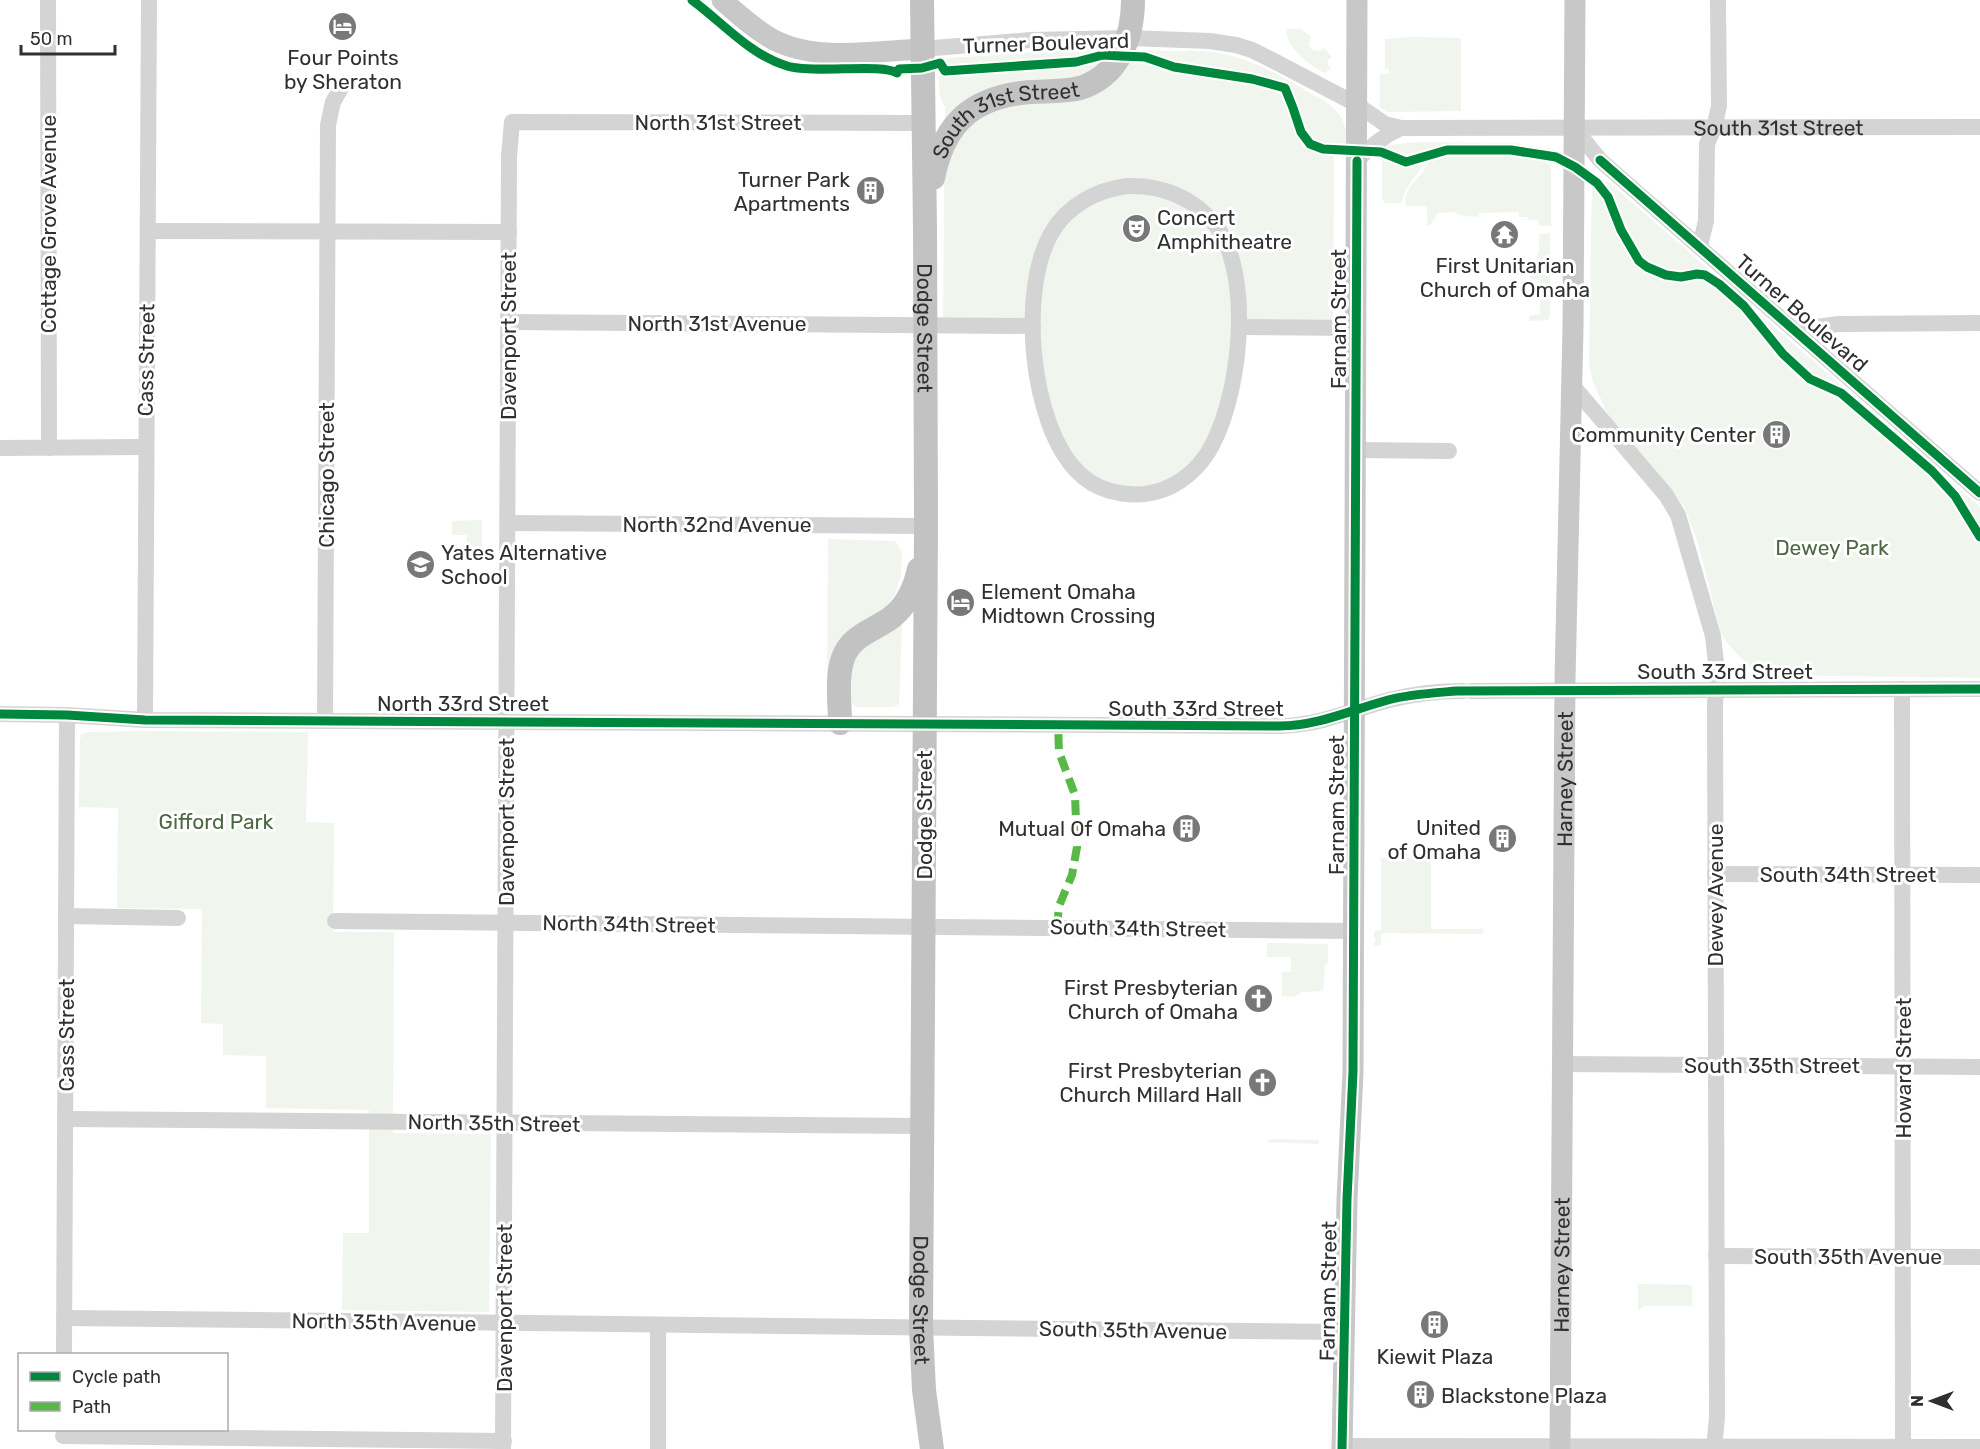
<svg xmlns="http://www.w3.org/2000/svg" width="1980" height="1449" font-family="Rubik,sans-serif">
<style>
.green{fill:#f0f5ee}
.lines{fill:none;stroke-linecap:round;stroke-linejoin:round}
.minor{stroke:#d4d4d4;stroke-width:16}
.major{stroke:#c8c8c8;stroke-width:21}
.highway{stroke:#c2c2c2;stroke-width:24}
.quiet{stroke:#58b947;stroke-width:8;stroke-dasharray:15 8;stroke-linecap:butt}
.cycleway-casing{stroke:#fff;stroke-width:13}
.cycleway{stroke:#00873e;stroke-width:9}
.labels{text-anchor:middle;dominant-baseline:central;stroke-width:6;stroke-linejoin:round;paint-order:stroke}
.street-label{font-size:21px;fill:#303030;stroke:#fff}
.poi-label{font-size:21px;fill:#303030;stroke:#fff;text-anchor:end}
.park-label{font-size:21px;fill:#4c6941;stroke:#fff}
</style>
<rect width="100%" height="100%" fill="#fff"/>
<!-- green -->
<g class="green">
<path d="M1286,29H1301L1311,37L1309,44L1312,50L1319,51L1324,48L1331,56V59H1328V66H1331L1330,70L1324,73C1309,64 1286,48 1286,29Z"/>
<path d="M1413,37L1461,38V111L1387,112L1380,107V74H1389V69H1385V39Z"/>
<path d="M1068,50C1103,50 1138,50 1173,51C1192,51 1210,50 1228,55C1255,62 1280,75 1303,89C1334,106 1348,112 1347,150L1334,151L1333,328L1239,327L1226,411L1179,482L1109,491L1060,449L1033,326L943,325L945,107C937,98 935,62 950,58Z"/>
<path d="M1418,142L1515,143L1550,150L1549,154C1516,146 1480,143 1446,147C1433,148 1417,160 1406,159C1398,158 1392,153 1384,151L1385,143L1390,145Z"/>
<path d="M1451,151L1517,152L1544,158L1546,163L1551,166V226H1539L1538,220H1529L1528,217H1519V212L1478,213V217L1464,216L1453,212L1438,213L1430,225H1427V206H1406L1405,199L1409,188L1423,172L1434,154Z"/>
<path d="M1382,156L1408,164L1427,157C1420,175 1404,184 1402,203H1385L1382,199Z"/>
<path d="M1603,182L1610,183L1980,507V678L1758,675L1726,642L1720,630L1698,543L1684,506L1610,419L1593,382L1589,362L1592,186Z"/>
<path d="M1550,233V316L1548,320L1530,321L1529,318L1531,315H1540V280L1530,279V271L1539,252V234Z"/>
<path d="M482,520V548H467V535H452V521Z"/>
<path d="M828,539L895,541L902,552L901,574L896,592L887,606L858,630L827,706Z"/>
<path d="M900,619L902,625L899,704L893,707H856L850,702L845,664Z"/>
<path d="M144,731L308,732L306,822L334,823L333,932H394L393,1133L491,1134L489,1312L342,1310L343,1233H369V1110L266,1108V1056L223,1055V1024L201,1023L202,909L117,908L118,808L79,807L80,742L81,734L88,732Z"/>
<path d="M1381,858H1431V929H1483V934L1381,933V945L1374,946L1376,938H1374V931L1381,930Z"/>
<path d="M1267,943L1328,944V963L1325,964L1323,991L1302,992L1294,997L1282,996V972H1291V957H1267Z"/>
<path d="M1271,1139L1319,1140V1144L1266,1142Z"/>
<path d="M1638,1284L1692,1285V1306H1644L1638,1310Z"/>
</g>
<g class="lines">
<!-- minor -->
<g class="minor">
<path d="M48,0L49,448"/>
<path id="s1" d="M922,49L1031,40L1129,38L1210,41L1236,45L1252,50L1272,60L1356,104L1385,124L1401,128L1980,127"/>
<path d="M1575,129L1600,160L1980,493"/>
<path d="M1357,161C1370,146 1383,136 1401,128"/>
<path d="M1127,186C1163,185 1195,198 1217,227C1254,278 1240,403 1207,454C1193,475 1171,491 1145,494C1121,496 1095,490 1078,472C1030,425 1018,289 1052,232C1068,205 1097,190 1127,186Z"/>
<path d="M148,231L509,232"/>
<path d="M1700,246L1706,221L1707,144L1714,128L1719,106L1718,0"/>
<path d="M509,322L1033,326"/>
<path d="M1239,327L1356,328"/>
<path d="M1795,330L1838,324L1980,323"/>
<path d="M1572,385L1666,495L1678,515L1713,636L1717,672L1715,704L1717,1417L1714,1449"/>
<path d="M0,448L145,447"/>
<path d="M1355,450L1449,451"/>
<path d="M508,523L926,526"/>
<path d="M1902,689L1903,1447"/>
<path d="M1471,691L1980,689"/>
<path d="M0,714L67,715L145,720L1279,726C1319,726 1351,710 1389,700C1413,694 1438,691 1463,691"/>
<path d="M145,720L149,0"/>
<path d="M325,720L328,125L333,102L341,88"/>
<path d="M1715,874L1980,875"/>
<path d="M66,916L178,918"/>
<path d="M335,921L1353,931"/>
<path d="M1563,1064L1980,1067"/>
<path d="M65,1119L923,1126"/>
<path d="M1716,1256L1980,1257"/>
<path d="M64,1318L1345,1332"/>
<path d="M658,1325V1449"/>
<path d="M64,1354L67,715"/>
<path d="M63,1436L504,1441"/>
<path d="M1342,1446L1980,1447"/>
<path d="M503,1449L509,156L512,122L924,123"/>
</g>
<!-- major -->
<g class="major">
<path d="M722,0C738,14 755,30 774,40C817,62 875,51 922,49"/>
<path d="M1342,1449L1347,1199L1353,1072L1357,0"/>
<path id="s2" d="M1560,1449L1565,679L1573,328L1575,0"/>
</g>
<!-- highway -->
<g class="highway">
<path id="s3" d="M922,0L925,228L926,526L921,1327L924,1390L932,1449"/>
<path id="s4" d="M933,178C944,122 973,97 1030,92C1047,91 1064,92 1080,88C1119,76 1133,37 1133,0"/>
<path d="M840,723C840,703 836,678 843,658C851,635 875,630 892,617C907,605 915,587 919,569"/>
</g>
<!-- quiet -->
<path class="quiet" d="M1057,927L1059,906L1072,875L1077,847L1075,795L1059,752L1058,725"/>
<defs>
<g id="cycleway">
<path d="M692,0C722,22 750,55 787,66C814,74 882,63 897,73L899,69L922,68L940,63L945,71L1076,62L1103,55L1120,56L1145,57L1174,67L1252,79L1285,88L1293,108L1301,132L1310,144L1323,149L1381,152L1406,162L1447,150H1511L1556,157L1575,167L1597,183L1608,197L1621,230L1639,261L1647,267L1666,275L1681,277L1697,274L1705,275L1719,284L1744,306L1783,354L1810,379L1841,393L1932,471L1955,496L1980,537"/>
<path d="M1600,160L1980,493"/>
<path d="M0,714L67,715L145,720L1279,726C1318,726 1351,710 1388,700C1410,694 1433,693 1457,691L1980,689"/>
<path d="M1342,1449L1347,1199L1353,1072L1357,161"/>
</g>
</defs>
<!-- cycleway casing -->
<use href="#cycleway" class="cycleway-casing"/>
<!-- cycleway -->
<use href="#cycleway" class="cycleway"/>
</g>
<!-- icons -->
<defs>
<symbol id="hotel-disc" viewBox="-11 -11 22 22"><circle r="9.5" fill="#787878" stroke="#fff"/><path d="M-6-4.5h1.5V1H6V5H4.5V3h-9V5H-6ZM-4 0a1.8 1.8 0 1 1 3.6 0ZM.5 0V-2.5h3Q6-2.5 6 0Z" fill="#fff"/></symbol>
<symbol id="building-disc" viewBox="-11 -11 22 22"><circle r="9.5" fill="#787878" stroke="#fff"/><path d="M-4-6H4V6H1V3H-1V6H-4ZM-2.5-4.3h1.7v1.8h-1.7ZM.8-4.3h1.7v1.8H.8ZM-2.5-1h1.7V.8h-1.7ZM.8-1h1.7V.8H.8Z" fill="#fff"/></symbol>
<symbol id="theatre-disc" viewBox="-11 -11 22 22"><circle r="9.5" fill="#787878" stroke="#fff"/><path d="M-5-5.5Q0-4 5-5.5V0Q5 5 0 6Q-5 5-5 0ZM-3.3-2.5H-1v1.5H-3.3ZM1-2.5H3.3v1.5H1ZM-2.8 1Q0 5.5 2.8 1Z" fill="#fff"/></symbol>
<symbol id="temple-disc" viewBox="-11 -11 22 22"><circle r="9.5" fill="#787878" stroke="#fff"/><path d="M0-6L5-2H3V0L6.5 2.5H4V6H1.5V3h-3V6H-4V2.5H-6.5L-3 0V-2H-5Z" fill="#fff"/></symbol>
<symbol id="school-disc" viewBox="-11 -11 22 22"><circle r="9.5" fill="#787878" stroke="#fff"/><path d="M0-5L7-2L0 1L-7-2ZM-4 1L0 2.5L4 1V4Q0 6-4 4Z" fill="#fff"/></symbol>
<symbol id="church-disc" viewBox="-11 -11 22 22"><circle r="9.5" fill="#787878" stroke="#fff"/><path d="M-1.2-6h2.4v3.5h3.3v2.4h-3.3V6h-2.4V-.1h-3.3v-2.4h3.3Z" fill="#fff"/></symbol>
</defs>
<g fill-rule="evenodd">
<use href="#hotel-disc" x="326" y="10" width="33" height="33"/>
<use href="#building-disc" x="854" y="174" width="33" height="33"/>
<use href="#theatre-disc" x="1120" y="212" width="33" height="33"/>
<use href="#temple-disc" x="1488" y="218" width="33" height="33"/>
<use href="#building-disc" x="1760" y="418" width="33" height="33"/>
<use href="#school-disc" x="404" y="548" width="33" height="33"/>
<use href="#hotel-disc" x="944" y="586" width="33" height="33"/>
<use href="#building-disc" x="1170" y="812" width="33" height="33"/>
<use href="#building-disc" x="1486" y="822" width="33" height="33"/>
<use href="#church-disc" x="1242" y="982" width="33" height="33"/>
<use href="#church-disc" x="1246" y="1066" width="33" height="33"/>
<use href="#building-disc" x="1418" y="1308" width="33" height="33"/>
<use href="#building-disc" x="1404" y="1378" width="33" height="33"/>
</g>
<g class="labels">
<!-- street labels -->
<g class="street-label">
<text transform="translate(1046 43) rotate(-2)">Turner Boulevard</text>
<text x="718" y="122">North 31st Street</text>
<text stroke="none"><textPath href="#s4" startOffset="106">South 31st Street</textPath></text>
<text stroke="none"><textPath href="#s1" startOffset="878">South 31st Street</textPath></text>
<text transform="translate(48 224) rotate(-90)">Cottage Grove Avenue</text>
<text transform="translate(1802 313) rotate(41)">Turner Boulevard</text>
<text transform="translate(1338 319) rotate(-90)">Farnam Street</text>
<text x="717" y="323">North 31st Avenue</text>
<text stroke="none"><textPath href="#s3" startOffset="328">Dodge Street</textPath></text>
<text transform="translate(508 336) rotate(-90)">Davenport Street</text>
<text transform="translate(146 360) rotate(-89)">Cass Street</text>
<text transform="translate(326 475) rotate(-90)">Chicago Street</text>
<text x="717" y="524">North 32nd Avenue</text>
<text x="1725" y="671">South 33rd Street</text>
<text x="463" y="703">North 33rd Street</text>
<text x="1196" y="708">South 33rd Street</text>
<text stroke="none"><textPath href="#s2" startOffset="670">Harney Street</textPath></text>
<text transform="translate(1336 805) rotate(-90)">Farnam Street</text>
<text transform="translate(924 815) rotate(-90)">Dodge Street</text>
<text transform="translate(506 822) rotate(-90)">Davenport Street</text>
<text x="1848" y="874">South 34th Street</text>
<text transform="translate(1715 895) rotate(-90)">Dewey Avenue</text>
<text transform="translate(629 924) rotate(1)">North 34th Street</text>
<text transform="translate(1138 928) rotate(1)">South 34th Street</text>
<text transform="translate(66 1035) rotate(-90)">Cass Street</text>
<text x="1772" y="1065">South 35th Street</text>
<text transform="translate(1903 1068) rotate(-90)">Howard Street</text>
<text transform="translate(494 1123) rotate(1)">North 35th Street</text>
<text x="1848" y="1256">South 35th Avenue</text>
<text stroke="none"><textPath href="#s2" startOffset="184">Harney Street</textPath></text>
<text transform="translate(1328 1291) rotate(-89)">Farnam Street</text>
<text stroke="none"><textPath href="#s3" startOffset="1300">Dodge Street</textPath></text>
<text transform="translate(504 1308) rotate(-90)">Davenport Street</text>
<text transform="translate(384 1322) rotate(1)">North 35th Avenue</text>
<text transform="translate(1133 1330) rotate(1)">South 35th Avenue</text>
</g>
<!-- poi labels -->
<g class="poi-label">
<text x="343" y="57" text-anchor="middle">Four Points<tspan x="343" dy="24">by Sheraton</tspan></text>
<text x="850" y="179">Turner Park<tspan x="850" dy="24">Apartments</tspan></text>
<text x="1157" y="217" text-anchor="start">Concert<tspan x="1157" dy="24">Amphitheatre</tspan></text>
<text x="1505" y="265" text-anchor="middle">First Unitarian<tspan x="1505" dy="24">Church of Omaha</tspan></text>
<text x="1756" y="434">Community Center</text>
<text x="441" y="552" text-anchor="start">Yates Alternative<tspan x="441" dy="24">School</tspan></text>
<text x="981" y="591" text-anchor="start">Element Omaha<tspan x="981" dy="24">Midtown Crossing</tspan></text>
<text x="1481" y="827">United<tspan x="1481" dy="24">of Omaha</tspan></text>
<text x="1166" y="828">Mutual Of Omaha</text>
<text x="1238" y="987">First Presbyterian<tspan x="1238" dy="24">Church of Omaha</tspan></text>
<text x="1242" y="1070">First Presbyterian<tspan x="1242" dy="24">Church Millard Hall</tspan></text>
<text x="1435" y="1356" text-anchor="middle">Kiewit Plaza</text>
<text x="1441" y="1395" text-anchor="start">Blackstone Plaza</text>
</g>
<!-- park labels -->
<g class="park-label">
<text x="1832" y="547">Dewey Park</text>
<text x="216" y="821">Gifford Park</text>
</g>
</g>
<!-- legend -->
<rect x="18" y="1353" width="210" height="78" fill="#ffffff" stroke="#acacac" stroke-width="1.5"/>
<rect x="30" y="1372" width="30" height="9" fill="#00873e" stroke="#acacac" stroke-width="1.5"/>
<text x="72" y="1383" font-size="18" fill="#303030">Cycle path</text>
<rect x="30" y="1402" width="30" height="9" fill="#58b947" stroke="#acacac" stroke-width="1.5"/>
<text x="72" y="1413" font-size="18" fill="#303030">Path</text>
<!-- north arrow -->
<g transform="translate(1932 1401) rotate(270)" stroke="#ffffff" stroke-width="4.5" paint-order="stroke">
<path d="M0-4.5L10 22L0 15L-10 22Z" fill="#303030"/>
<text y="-9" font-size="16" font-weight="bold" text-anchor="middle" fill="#303030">N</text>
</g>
<!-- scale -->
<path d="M21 45v9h94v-9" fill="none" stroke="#303030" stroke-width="3"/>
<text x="30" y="45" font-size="18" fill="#303030" stroke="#ffffff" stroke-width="4.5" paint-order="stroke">50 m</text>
</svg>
